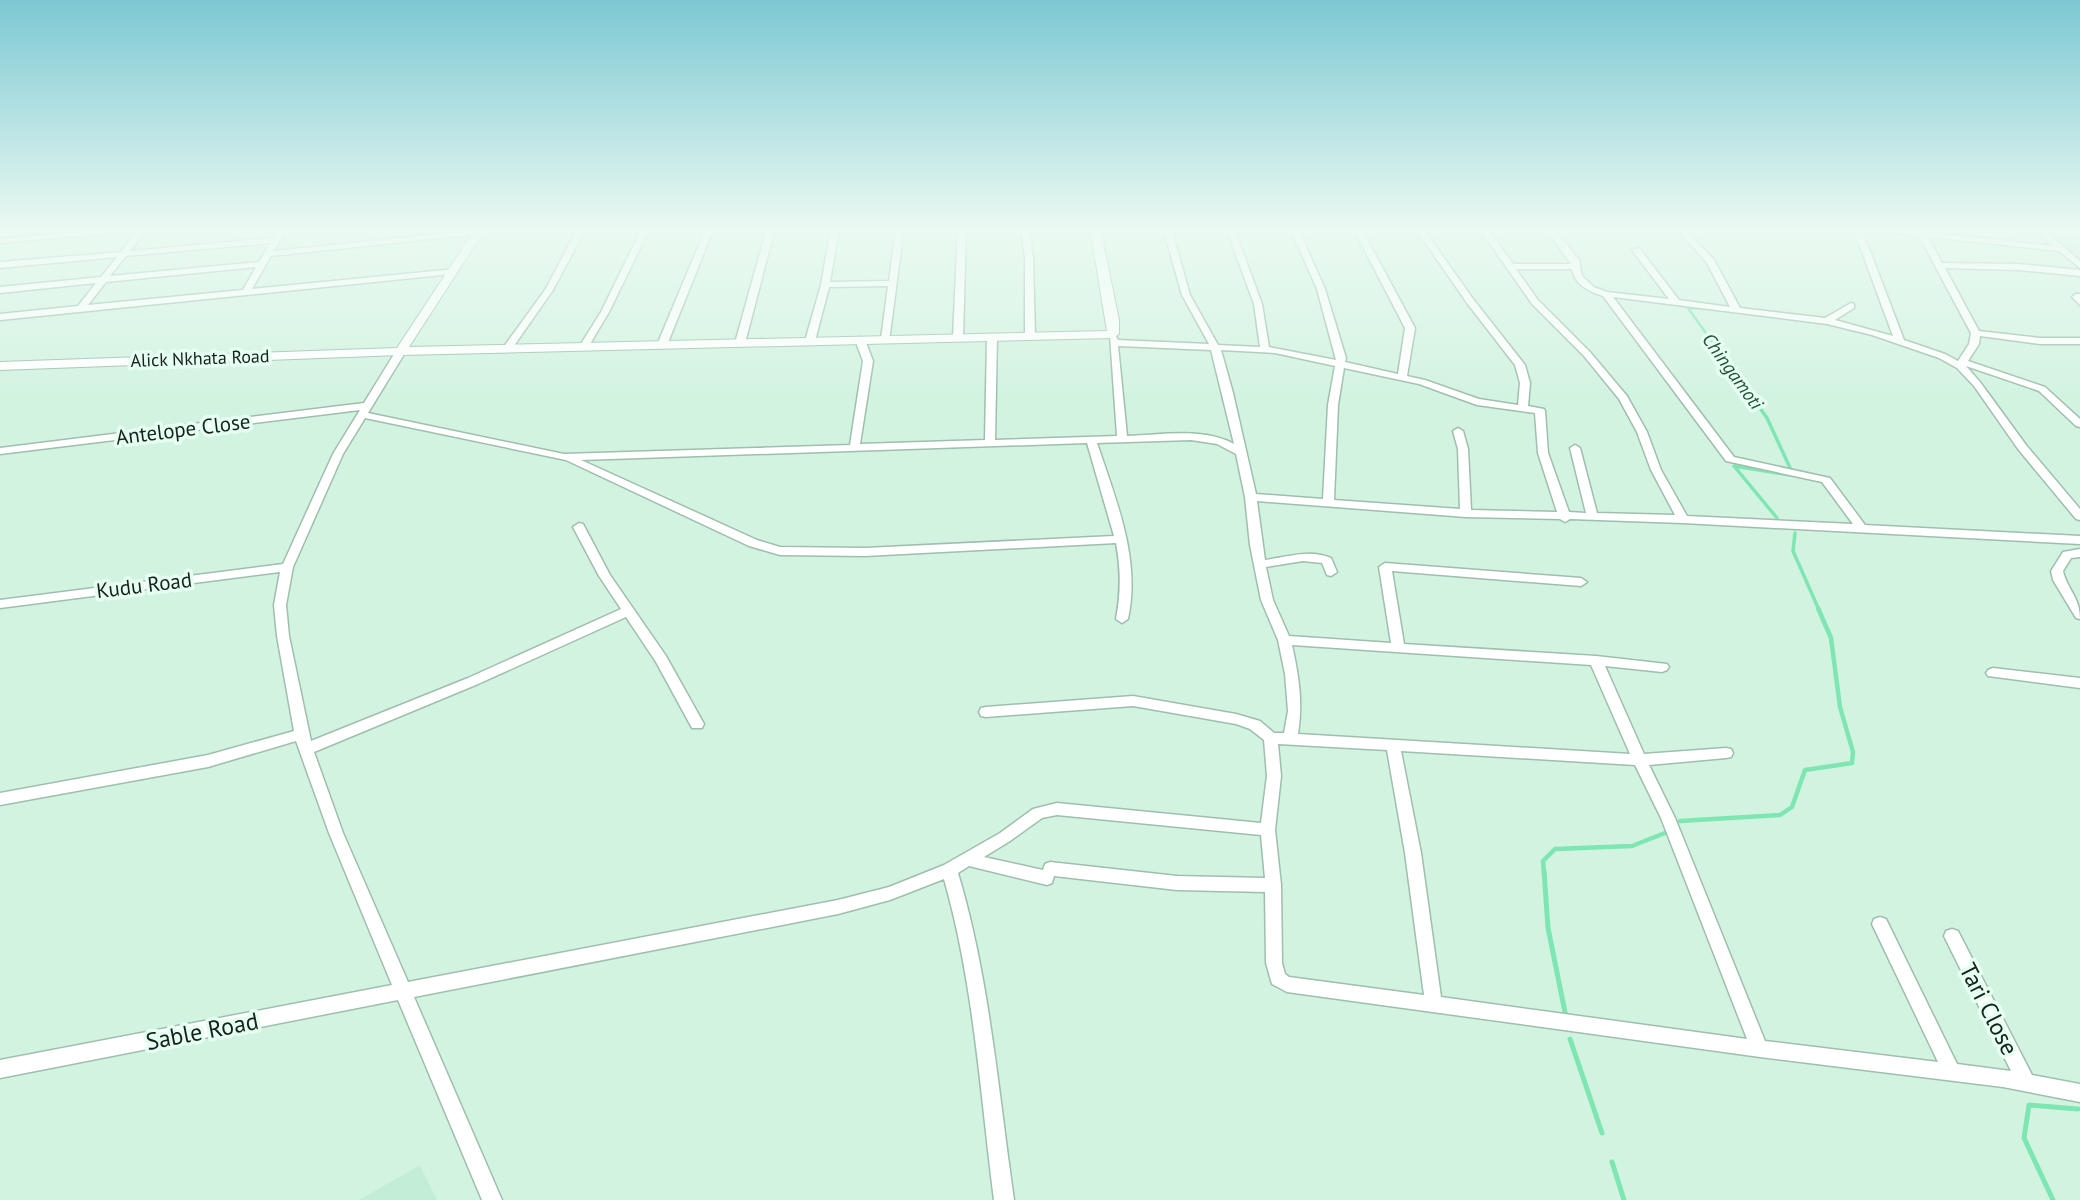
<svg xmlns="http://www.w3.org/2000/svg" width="2080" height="1200" font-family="'PT Sans',sans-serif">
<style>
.built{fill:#c4edd6}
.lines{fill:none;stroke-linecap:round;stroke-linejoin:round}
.stream-far3{stroke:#7ee6b3;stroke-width:2.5}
.stream-far2{stroke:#7ee6b3;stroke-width:3.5}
.stream-far1{stroke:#7ee6b3;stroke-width:4.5}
.stream{stroke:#7ee6b3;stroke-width:5}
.minor-casing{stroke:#9fbead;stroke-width:3}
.major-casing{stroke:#9fbead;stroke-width:2}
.minor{fill:#fff;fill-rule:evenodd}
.major{fill:#fff;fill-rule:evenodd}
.labels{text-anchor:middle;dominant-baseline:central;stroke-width:7;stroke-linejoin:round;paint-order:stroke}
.far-street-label{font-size:18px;fill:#16221b;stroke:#e5fff0}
.far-water-label{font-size:19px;font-style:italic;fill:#25513c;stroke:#e5fff0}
.street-label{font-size:21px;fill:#16221b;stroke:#e5fff0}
.near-street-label{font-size:24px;fill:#16221b;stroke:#e5fff0}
</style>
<rect width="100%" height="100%" fill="#d3f3e1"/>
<!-- built -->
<g class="built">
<path d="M2065,228H2080V260H2072L2039,230L2062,232Z"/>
<path d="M420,1165L437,1200H359Z"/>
</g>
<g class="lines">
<!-- stream-far3 -->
<path class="stream-far3" d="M1713,309L1688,308L1753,399"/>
<!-- stream-far2 -->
<g class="stream-far2">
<path d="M1752,397L1767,418L1791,470"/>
<path d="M1777,518L1734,466L1790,475"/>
<path d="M1795,533L1793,551L1819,610"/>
</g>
<!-- stream-far1 -->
<g class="stream-far1">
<path d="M1680,821L1780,815L1792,807L1805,770L1852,763L1853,752L1840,707L1831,638L1818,608"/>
<path d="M1544,873L1543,861L1555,849L1632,846L1665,833"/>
</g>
<!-- stream -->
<g class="stream">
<path d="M1544,871L1548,928L1566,1017"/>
<path d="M1570,1039L1602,1133"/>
<path d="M1612,1162L1624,1200"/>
<path d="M2053,1200L2024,1138L2029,1105L2078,1109"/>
</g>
<defs>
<g id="minor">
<path d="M117,228H148L130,251L273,238L279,228H287L274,251L478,230L482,232L478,234L271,256L252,289L455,269L456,271L452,274L0,320V314L78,306L96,283L0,293V287L101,277L117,257L0,268V262L121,252L137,231L0,243V239ZM270,243L259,262L110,276L126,256ZM256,267L243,290L88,305L106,282Z"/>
<path d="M578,228H586L553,290L511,350H505L503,348L545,290Z"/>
<path d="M642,228H650L609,312L587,349H581L579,347L601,312Z"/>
<path d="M706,228H714L667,345L665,347H659L657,345Z"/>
<path d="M767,228H775L745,343L740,346L735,343Z"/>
<path d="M831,228H839L830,282L889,281L896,228H904L889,341H883L881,339L888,286L829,287L815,341L810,344L805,341L821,285Z"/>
<path d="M958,228H966L963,337L958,340L953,337Z"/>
<path d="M1021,228H1029L1033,258L1035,336L1030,339L1025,336V258Z"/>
<path d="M1163,228H1171L1190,295L1218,345L1260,347L1254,304L1226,228H1234L1262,304L1269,347L1336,360L1317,289L1290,228H1298L1325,289L1346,358L1345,362L1398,374L1405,328L1353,228H1361L1415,328L1407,376L1425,380L1479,399L1518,405L1520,383L1515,365L1467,303L1415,228H1423L1473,299L1525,365L1530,383L1528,406L1544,409L1545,411L1548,453L1569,512L1586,513L1570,448L1575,445L1580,448L1597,513L1675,515L1651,470L1637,432L1619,399L1584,356L1532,304L1479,228H1487L1513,264H1571L1545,228H1553L1579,260L1582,276L1594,287L1607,292L1669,299L1632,250L1639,248L1679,300L1730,307L1707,263L1676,228H1684L1714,260L1740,308L1825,318L1851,303L1854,304V308L1835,320L1893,336L1853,228H1885L1917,231L1921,230L1925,232L2053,246L2033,228H2042L2080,261V268L2059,251L1928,237L1942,263L2018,264L2080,270V276L2018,270L1945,268L1979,331L2040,338H2080V344H2040L1980,336L1979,344L1968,361L2045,387L2080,419V427L2076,426L2039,391L1966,366L1980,382L2026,445L2080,509V520L2076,519L2018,449L1974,386L1957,368L1939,358L1872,335L1827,324L1613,297L1734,457L1830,478L1865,525L2080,536V544L1683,523L1570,519L1565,522L1560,519L1466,517L1257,501L1265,560C1288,557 1309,549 1331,558L1337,572L1331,576L1327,575L1322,563L1303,561L1266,567L1273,600L1289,636L1391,643L1379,567L1385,563L1581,578L1587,582L1581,586L1392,571L1404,644L1596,656L1667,664L1669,667L1667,670L1662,672L1605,666L1644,754L1726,748L1731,749L1733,753L1731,757L1726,758L1649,765L1675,818L1765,1041L1938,1062L1872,924L1874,919L1880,917L1886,919L1957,1064L2011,1071L1944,936L1946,931L1952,929L1958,931L2032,1075L2080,1084V1102L2003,1087L1760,1057L1287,992L1272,984L1266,963L1265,892L1177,890L1054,876L1052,883L1047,885L969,866L958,873C990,980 998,1090 1014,1200H994C980,1092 974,984 944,879L890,900L838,914L414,997L502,1200H482L398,1000L0,1078V1060L392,985L329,833L296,741L208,767L0,805V793L208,755L294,731L277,636L274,605L280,572L0,608V600L283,564L333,454L360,410L0,454V448L364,403L396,351L401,348L406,351L368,413L564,454L850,445L863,361L855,340L860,337L865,340L873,361L860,444L985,440L987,337L992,334L997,337L995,440L1117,436L1110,336H1116L1118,340L1209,344L1182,295ZM1862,230L1919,236L1971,333L1969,344L1958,361L1945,354L1904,340ZM1516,269H1572C1575,285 1588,291 1603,296L1726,461L1822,482L1853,524L1687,516L1661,470L1647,432L1627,396L1590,352L1538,300ZM1118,346L1211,350L1234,444C1203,427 1161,435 1127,436ZM1221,350L1275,353L1335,366L1328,405L1323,499L1256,494L1233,393ZM1344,368L1419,384L1477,405L1535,413L1538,453L1557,512L1471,510L1468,449L1463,431L1458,428L1453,431L1458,449L1460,509L1334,500L1338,405ZM365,418L566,460L749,546L780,555L865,556L1116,543C1121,569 1121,593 1116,619L1122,623L1128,619C1141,559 1116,500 1097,443L1191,440L1217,444L1236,454L1245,497L1250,545L1261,600L1278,640L1285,674L1288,711L1284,733H1274L1260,721L1236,714L1133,696L986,707L981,708L979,712L981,716L986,717L1133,706L1236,724L1250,729L1264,740L1267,776L1261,823L1057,803L1033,809L1000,833L944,865L889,887L838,900L408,982L343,833L314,752L478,684L626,617L656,662L692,728H702L704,724L666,656L610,575L583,524L579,523L573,527L599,576L621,609L468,678L311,741L289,636L286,605L293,567L343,454ZM1087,443L1114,536L865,548L780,547L757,540L581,460ZM1292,645L1591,665L1630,754L1298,734C1303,702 1299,677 1292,645ZM1278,744L1387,750L1405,853L1424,995L1289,977L1285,974L1282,963L1281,885L1275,830L1281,776ZM1401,751L1635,765L1661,818L1747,1039L1441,997L1421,853ZM1057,815L1261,835L1265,878L1177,876L1050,862L1045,864L1043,870L984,857L1010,841L1042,818Z"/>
<path d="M2076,294H2080V305L2072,297Z"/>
<path d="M2080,549V557L2071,558L2063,571C2068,591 2080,597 2080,619L2076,618L2053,580L2051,571L2063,552Z"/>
<path d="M1993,668L2080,678V688L1988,676L1986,673L1988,670Z"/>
</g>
<path id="major" d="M476,228H486L409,347L1107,331L1090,228H1100L1119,320V334L1113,338L401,355L0,370V362L397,348Z"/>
</defs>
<!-- minor casing -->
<use href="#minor" class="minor-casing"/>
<!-- major casing -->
<use href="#major" class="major-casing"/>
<!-- minor -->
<use href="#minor" class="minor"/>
<!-- major -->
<use href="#major" class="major"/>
</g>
<!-- sky -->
<linearGradient id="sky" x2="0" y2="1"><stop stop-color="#7dc8d3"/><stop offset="0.58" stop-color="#ebfaf2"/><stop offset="1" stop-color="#ebfaf2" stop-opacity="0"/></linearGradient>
<rect width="2080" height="396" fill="url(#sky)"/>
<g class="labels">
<!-- far-street labels -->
<g class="far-street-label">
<text transform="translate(200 358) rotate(-2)">Alick Nkhata Road</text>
</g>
<!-- far-water labels -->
<g class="far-water-label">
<text transform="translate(1733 371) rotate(54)">Chingamoti</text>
</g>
<!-- street labels -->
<g class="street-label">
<text transform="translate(183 429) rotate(-7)">Antelope Close</text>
<text transform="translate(144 585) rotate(-7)">Kudu Road</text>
</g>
<!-- near-street labels -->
<g class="near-street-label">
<text transform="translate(1989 1009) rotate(63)">Tari Close</text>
<text transform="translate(202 1031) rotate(-11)">Sable Road</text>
</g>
</g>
</svg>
